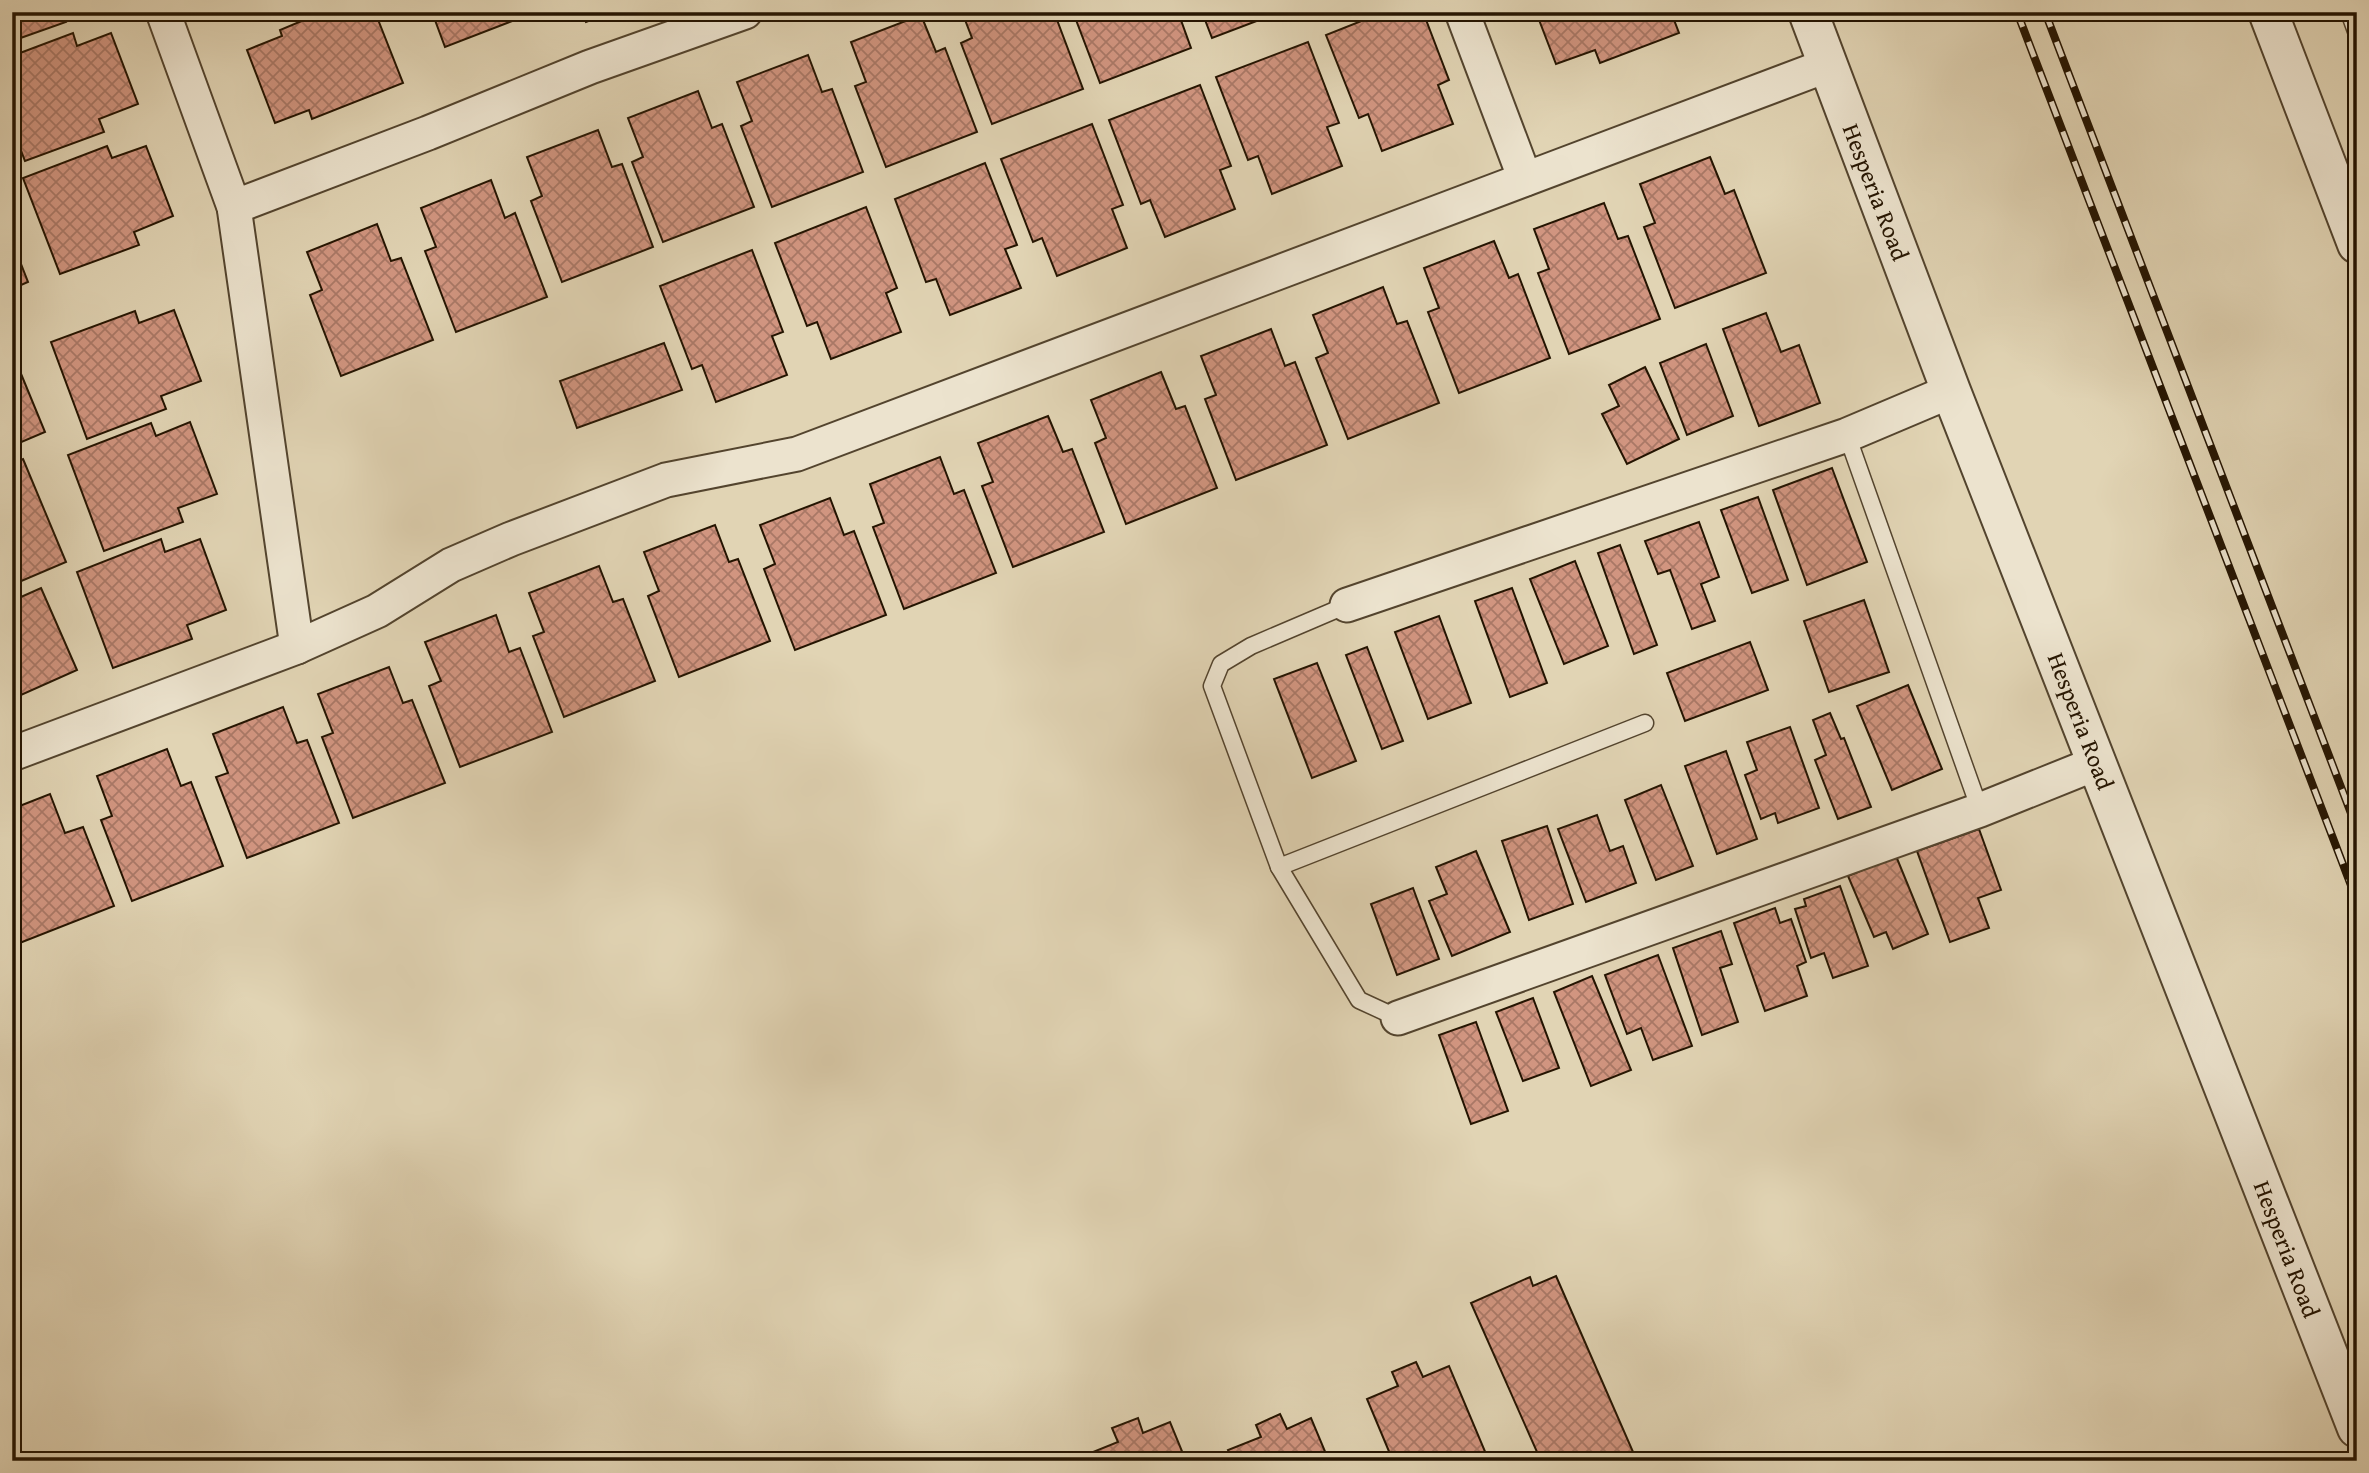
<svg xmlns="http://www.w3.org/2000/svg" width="2369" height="1473" font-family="'Gentium Book Plus',serif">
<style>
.building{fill:url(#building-cross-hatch);stroke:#241401;stroke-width:2}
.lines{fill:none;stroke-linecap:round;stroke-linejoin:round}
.service-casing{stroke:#53442e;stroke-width:19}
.minor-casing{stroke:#53442e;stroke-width:37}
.tertiary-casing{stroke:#53442e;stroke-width:42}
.service{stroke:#ece3ce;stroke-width:16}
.minor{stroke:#ece3ce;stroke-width:33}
.tertiary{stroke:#ece3ce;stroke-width:38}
.rail-casing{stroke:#241401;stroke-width:8}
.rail{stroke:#ece3ce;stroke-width:5;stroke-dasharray:16;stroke-linecap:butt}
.labels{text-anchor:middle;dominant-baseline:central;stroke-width:5;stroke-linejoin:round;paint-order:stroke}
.street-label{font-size:24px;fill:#241401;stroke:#ece3ce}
</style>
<defs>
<pattern id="building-cross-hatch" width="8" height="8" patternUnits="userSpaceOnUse" patternTransform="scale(1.75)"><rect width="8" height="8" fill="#d19580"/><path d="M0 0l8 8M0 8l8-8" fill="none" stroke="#a97866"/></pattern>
</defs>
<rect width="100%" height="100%" fill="#e1d4b4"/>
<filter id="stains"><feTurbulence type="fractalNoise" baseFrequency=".00286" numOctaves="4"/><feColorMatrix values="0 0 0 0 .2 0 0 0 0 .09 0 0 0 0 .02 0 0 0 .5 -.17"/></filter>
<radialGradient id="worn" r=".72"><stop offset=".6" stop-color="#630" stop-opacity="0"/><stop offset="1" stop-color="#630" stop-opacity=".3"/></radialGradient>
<!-- building -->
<g class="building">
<path d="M12,12H62L66,22L12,41Z"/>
<path d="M323,12H375L403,83L312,119L309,110L275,123L247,50L282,36L280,30Z"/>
<path d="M432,12H512L515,20L445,47Z"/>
<path d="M582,12H612L586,22Z"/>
<path d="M962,12H1054L1083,89L992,124L961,43L972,38Z"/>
<path d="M1073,12H1178L1191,48L1100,83Z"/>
<path d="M1202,12H1280L1212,38Z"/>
<path d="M1384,12H1423L1449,80L1438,85L1453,124L1382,151L1368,114L1359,118L1326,35Z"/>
<path d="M1536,12H1671L1679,33L1600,63L1595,50L1556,64Z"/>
<path d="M921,15L936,52L945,48L977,132L886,167L855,86L866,82L851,42Z"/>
<path d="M73,33L77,46L111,33L138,104L99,119L104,132L25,161L12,127V56Z"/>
<path d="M1308,42L1339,123L1327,127L1342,166L1272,194L1258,156L1248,160L1216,77Z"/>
<path d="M808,55L822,92L832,89L863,172L772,207L741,126L752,121L737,82Z"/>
<path d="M1200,85L1231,166L1220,170L1235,209L1165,237L1150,200L1141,204L1109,120Z"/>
<path d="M698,91L712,128L722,124L754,207L663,242L632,162L643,157L628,118Z"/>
<path d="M1092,124L1123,205L1112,209L1127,248L1057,276L1042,238L1033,242L1001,159Z"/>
<path d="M598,130L612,167L622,164L653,247L562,282L531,201L542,196L527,157Z"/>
<path d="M107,146L112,158L146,146L173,216L134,232L139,245L60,274L23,178Z"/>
<path d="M1710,157L1725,194L1734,190L1766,273L1675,308L1644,227L1655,223L1640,184Z"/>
<path d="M985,163L1017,245L1005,249L1021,288L950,315L936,279L926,282L895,199Z"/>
<path d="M491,180L505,218L515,213L547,297L456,332L425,251L436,247L421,208Z"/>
<path d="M1604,203L1618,239L1628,236L1660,319L1569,354L1538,273L1549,269L1534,229Z"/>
<path d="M866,207L897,288L886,293L901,332L831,359L817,322L807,326L775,243Z"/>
<path d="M377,224L391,261L401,258L433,340L341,376L310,295L322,290L307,252Z"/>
<path d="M12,241L28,282L12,289Z"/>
<path d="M1494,241L1509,278L1518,274L1550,358L1459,393L1428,312L1439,308L1424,268Z"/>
<path d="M752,250L783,332L772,336L787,375L716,402L702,365L692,369L660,286Z"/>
<path d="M1383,287L1397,324L1407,321L1439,403L1348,439L1316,358L1328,353L1313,315Z"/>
<path d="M174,310L201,381L161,396L166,409L87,439L51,342L135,311L139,323Z"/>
<path d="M1766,313L1781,352L1799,345L1820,403L1759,426L1723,329Z"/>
<path d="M1271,329L1285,366L1295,362L1327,445L1236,480L1205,399L1216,395L1201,356Z"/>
<path d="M664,343L682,390L577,428L560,381Z"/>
<path d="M1706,344L1733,416L1687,435L1660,363Z"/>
<path d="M12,352L45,432L12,446Z"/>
<path d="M1645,367L1679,439L1627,464L1602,414L1619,406L1609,385Z"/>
<path d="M1161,372L1176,409L1185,406L1217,488L1126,524L1095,443L1106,438L1091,400Z"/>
<path d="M1048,416L1063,452L1072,449L1104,532L1013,567L982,486L993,482L978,443Z"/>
<path d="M190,422L217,494L178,508L183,522L104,551L68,455L151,423L156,436Z"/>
<path d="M940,457L954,494L964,490L996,573L904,609L873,527L884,523L870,484Z"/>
<path d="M23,459L66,562L12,585V464Z"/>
<path d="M1832,468L1867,562L1807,585L1773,490Z"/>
<path d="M1758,497L1788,580L1752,593L1721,510Z"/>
<path d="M830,498L844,535L854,531L886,615L795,650L764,569L775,564L760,525Z"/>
<path d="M1699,522L1719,577L1701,584L1715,621L1692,629L1670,570L1658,574L1645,541Z"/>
<path d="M715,525L729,562L738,559L770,641L679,677L648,596L659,591L644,552Z"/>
<path d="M161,539L165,552L200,539L226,610L187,625L192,639L113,668L77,572Z"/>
<path d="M1620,545L1657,645L1634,654L1598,553Z"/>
<path d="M1575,561L1608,646L1564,664L1530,579Z"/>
<path d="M599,566L613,602L623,599L655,681L564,717L533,636L544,632L529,593Z"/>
<path d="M41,588L77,670L12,699V601Z"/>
<path d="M1512,588L1547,683L1510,697L1475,601Z"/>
<path d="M1864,600L1889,672L1829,692L1804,621Z"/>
<path d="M496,615L509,652L520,648L552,732L460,767L429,686L441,681L425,642Z"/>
<path d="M1439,616L1471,703L1428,719L1395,632Z"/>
<path d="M1750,642L1768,690L1685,721L1667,673Z"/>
<path d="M1367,647L1403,741L1382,749L1346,655Z"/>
<path d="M1317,663L1356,761L1312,778L1274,679Z"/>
<path d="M389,667L403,703L412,700L445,783L353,818L322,737L333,733L318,694Z"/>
<path d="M1908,685L1942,769L1892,790L1857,706Z"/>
<path d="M283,707L297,743L307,740L339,823L247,858L216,777L228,773L213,734Z"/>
<path d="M1830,713L1841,739L1844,738L1871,807L1838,819L1815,760L1826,755L1813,720Z"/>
<path d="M1790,727L1819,808L1778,823L1775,813L1761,819L1745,775L1757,770L1747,742Z"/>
<path d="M167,749L181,786L191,782L223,866L132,901L101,820L112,816L97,776Z"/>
<path d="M1726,751L1757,839L1717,854L1685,766Z"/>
<path d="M1661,785L1693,866L1656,880L1625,800Z"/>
<path d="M50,794L65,833L83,827L114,906L12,946V809Z"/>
<path d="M1597,815L1610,851L1623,846L1636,883L1586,902L1558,829Z"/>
<path d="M1547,826L1573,904L1529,920L1502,841Z"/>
<path d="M1979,829L2001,890L1978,898L1989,928L1950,942L1917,851Z"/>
<path d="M1476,851L1510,932L1452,956L1429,901L1447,894L1436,867Z"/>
<path d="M1896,856L1928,934L1893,949L1886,932L1874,937L1848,876Z"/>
<path d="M1840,886L1868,966L1833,978L1824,953L1811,958L1795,909L1806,906L1804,899Z"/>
<path d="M1413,888L1439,959L1397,975L1371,904Z"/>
<path d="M1775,908L1780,923L1791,919L1806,962L1797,966L1807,996L1765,1011L1734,923Z"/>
<path d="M1721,931L1732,964L1720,968L1738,1022L1702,1035L1673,948Z"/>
<path d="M1658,955L1692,1046L1653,1060L1641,1028L1627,1034L1605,975Z"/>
<path d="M1592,976L1631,1070L1591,1086L1554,992Z"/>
<path d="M1533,998L1559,1068L1523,1081L1496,1012Z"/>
<path d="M1476,1022L1508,1111L1471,1124L1439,1035Z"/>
<path d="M1556,1276L1637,1461H1541L1471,1303L1530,1277L1533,1286Z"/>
<path d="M1416,1362L1423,1377L1449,1366L1489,1461H1393L1367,1399L1398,1386L1392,1372Z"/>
<path d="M1280,1414L1287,1429L1311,1418L1329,1461H1233L1228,1450L1261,1437L1256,1425Z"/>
<path d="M1138,1418L1143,1433L1170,1422L1186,1461H1091L1088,1454L1118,1442L1112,1428Z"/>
</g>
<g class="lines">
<defs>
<g id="service">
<path d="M2349,12L2357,34"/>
<path d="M1847,435L1980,810"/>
<path d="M1347,605L1251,646L1221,664L1212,686L1279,867L1359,1000L1398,1018"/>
<path d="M1279,867L1645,723"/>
</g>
<g id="minor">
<path d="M163,12L234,207L297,647"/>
<path d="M1462,12L1525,179"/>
<path d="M234,207L428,133L590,67L745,12"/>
<path d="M1347,605L1847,435L1951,391"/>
<path d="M12,754L297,647L377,611L451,565L511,539L666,480L797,454L1828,65"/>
<path d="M1398,1018L1980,810L2097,763"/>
</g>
<g id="tertiary">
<path d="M1808,12L1951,391L2357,1428"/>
<path d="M2268,12L2357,244"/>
</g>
</defs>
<!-- service casing -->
<use href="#service" class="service-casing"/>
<!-- minor casing -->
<use href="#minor" class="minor-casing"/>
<!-- tertiary casing -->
<use href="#tertiary" class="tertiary-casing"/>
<!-- service -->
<use href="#service" class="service"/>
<!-- minor -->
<use href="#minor" class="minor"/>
<!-- tertiary -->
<use href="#tertiary" class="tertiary"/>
<defs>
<g id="rail">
<path d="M2017,12L2357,901"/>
<path d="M2045,12L2357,829"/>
</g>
</defs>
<!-- rail casing -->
<use href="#rail" class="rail-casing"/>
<!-- rail -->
<use href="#rail" class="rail"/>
</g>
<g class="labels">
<!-- street labels -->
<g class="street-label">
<text transform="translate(1876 192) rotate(69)">Hesperia Road</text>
<text transform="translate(2081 721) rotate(69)">Hesperia Road</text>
<text transform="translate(2287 1249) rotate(69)">Hesperia Road</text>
</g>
</g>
<!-- margin -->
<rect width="2369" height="1473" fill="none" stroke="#e1d4b4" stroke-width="42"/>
<rect x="14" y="14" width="2341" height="1445" fill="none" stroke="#241401" stroke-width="3.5"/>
<rect x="21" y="21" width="2327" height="1431" fill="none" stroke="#241401" stroke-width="2"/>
<rect width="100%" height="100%" filter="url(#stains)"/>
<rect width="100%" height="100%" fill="url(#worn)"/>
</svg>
